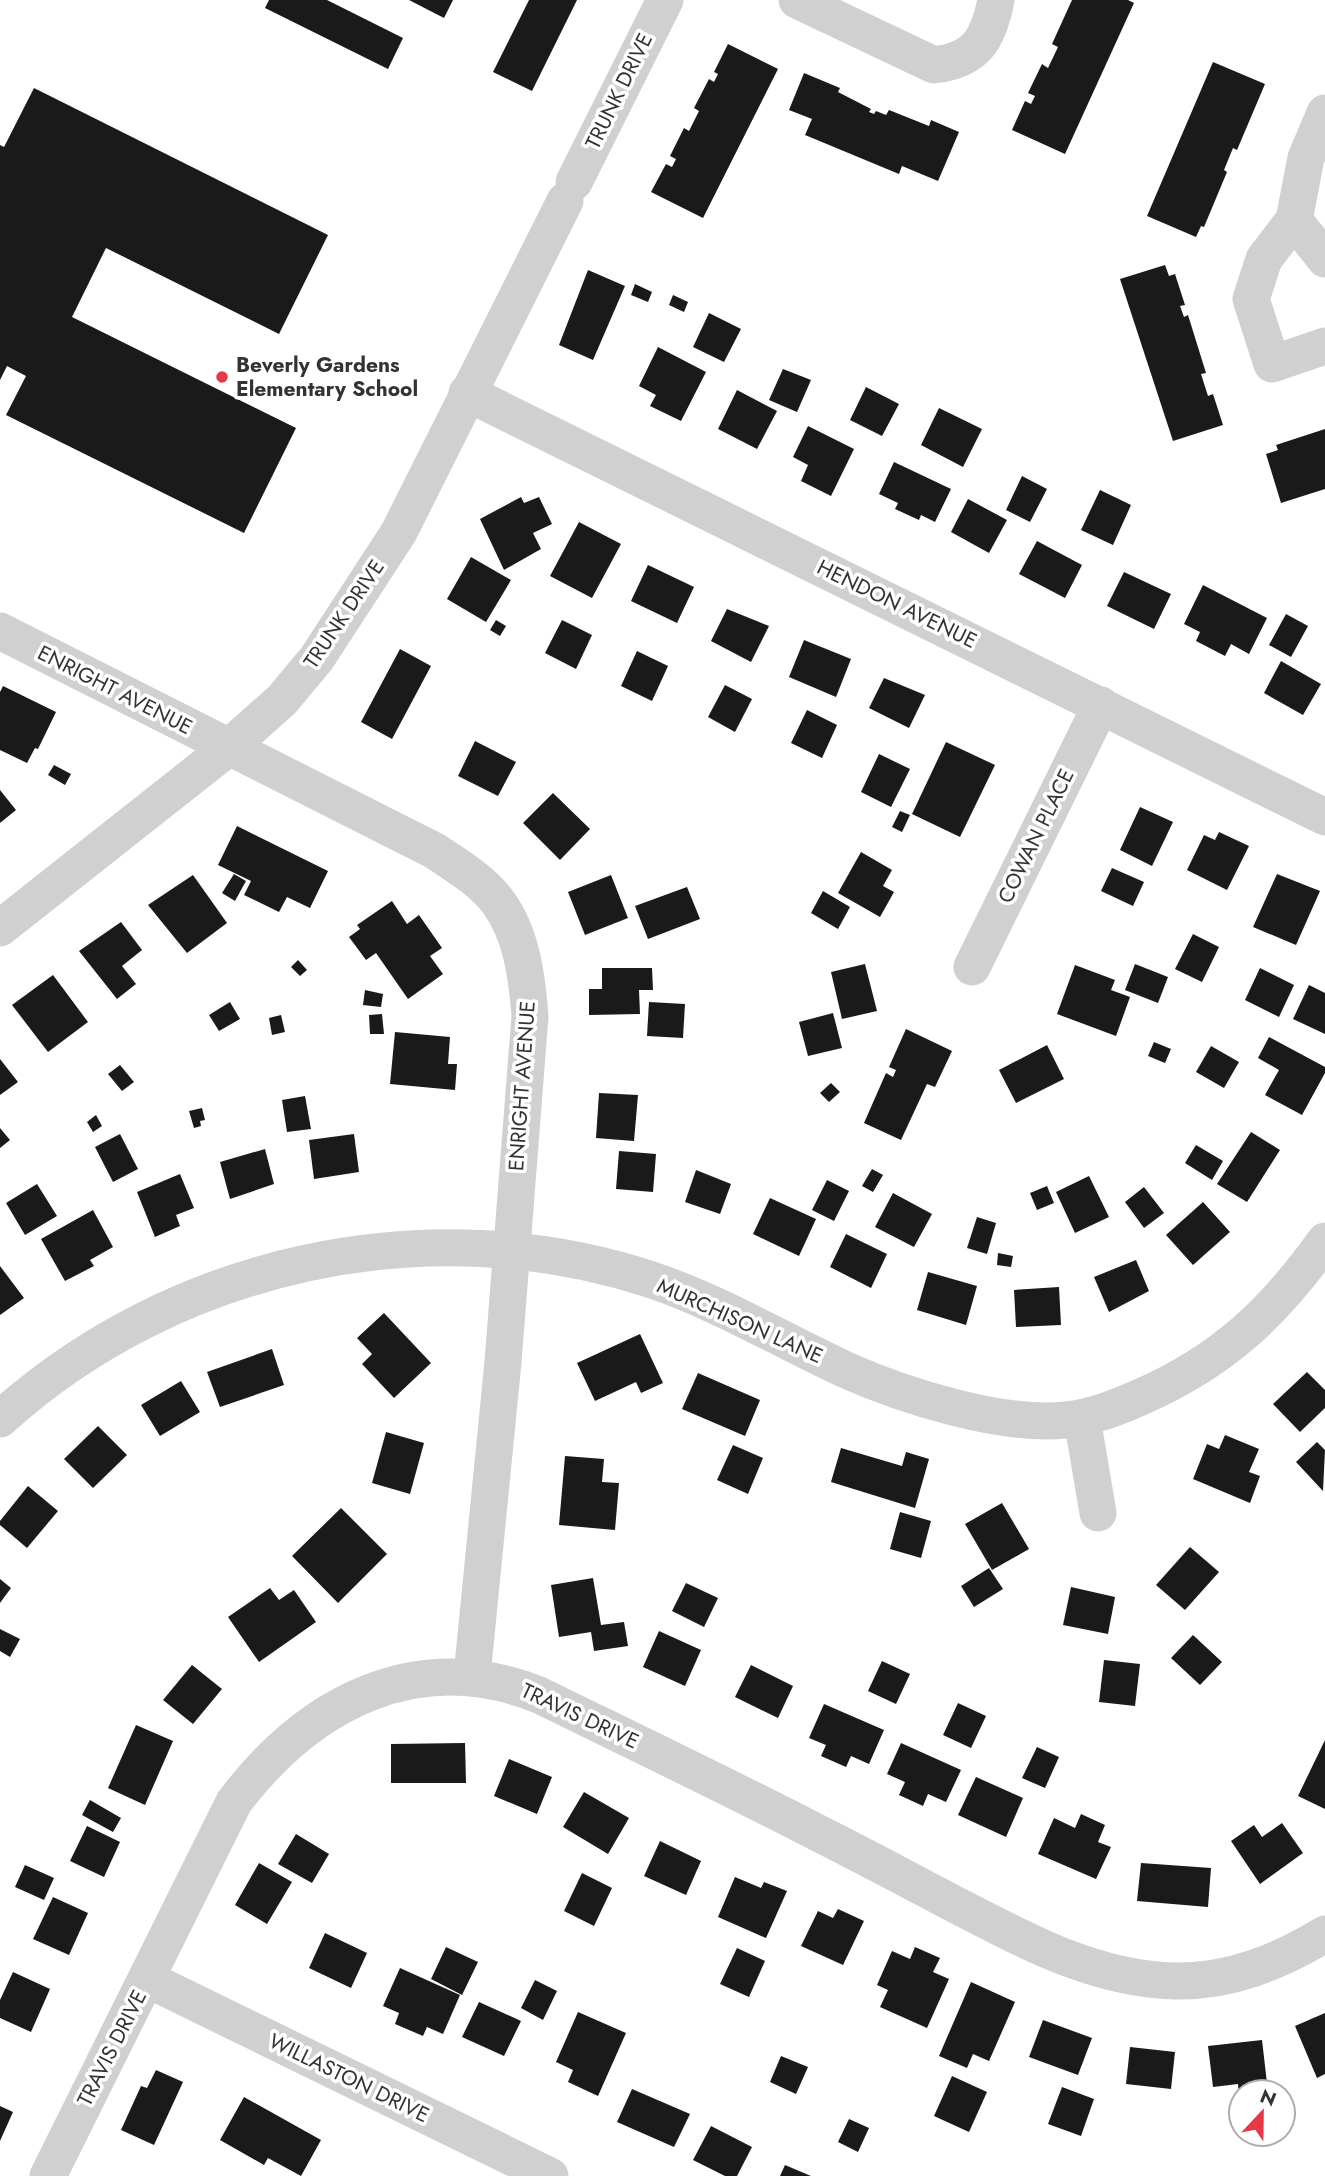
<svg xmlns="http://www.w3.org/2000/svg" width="1325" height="2176" font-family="Jost,sans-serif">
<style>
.building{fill:#1a1a1a}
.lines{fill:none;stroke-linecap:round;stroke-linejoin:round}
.street{stroke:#d0d0d0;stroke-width:37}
.poi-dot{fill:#e63946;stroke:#fff;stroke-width:2.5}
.labels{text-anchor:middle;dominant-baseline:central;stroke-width:7;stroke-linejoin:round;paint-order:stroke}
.street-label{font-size:21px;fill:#333;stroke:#fff}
.poi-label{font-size:21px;font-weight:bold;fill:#333;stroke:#fff;text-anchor:start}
</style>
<rect width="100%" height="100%" fill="#fff"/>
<!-- building -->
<g class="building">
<path d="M269,0H327L403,38L388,69L265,8Z"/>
<path d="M409,0H453L444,18Z"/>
<path d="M529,0H577L532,91L493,72Z"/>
<path d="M1072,0H1128L1134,3L1065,154L1012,130L1025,101L1031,104L1035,96L1028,93L1042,64L1048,68L1058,47L1052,44Z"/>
<path d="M728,44L778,69L703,218L651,192L666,164L672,167L676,159L670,156L684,128L689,131L699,111L694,108L709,79L714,82L718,74L714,72Z"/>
<path d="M1213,62L1265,84L1237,150L1233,148L1224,170L1227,172L1204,227L1201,226L1196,237L1147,216Z"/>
<path d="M804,73L840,88L838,92L871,109L869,112L874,114L876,111L886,115L889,110L929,126L931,120L959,132L938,181L902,166L899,174L805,135L812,119L789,110Z"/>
<path d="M34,88L328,235L279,334L106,248L72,317L296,428L244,533L6,415L26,376L7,366L0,380V145L4,147Z"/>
<path d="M1165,265L1169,276L1175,274L1185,305L1180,306L1184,317L1188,315L1206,373L1201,374L1208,396L1213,394L1223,425L1173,441L1120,279Z"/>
<path d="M588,270L625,286L593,360L559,345Z"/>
<path d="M635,284L652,292L648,302L631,295Z"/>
<path d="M673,295L688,302L684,312L669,305Z"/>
<path d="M709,313L741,329L724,362L693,347Z"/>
<path d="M658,347L706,372L681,421L650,406L656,395L639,386Z"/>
<path d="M783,369L811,380L797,412L769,400Z"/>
<path d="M866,387L899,404L882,436L850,420Z"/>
<path d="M737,390L777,411L757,449L718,429Z"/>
<path d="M939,408L982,429L963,467L921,445Z"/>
<path d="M808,426L854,449L831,496L801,481L808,465L793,457Z"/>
<path d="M1325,429V489L1281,503L1266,454L1278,450L1276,445Z"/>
<path d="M894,462L951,489L935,522L921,515L919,520L895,509L898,503L879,494Z"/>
<path d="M1022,476L1047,489L1030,522L1006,510Z"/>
<path d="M1100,490L1131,505L1113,545L1081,530Z"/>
<path d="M521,497L524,503L539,497L552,524L533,533L541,549L504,570L480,519Z"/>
<path d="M968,499L1007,520L989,553L951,532Z"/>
<path d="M579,522L621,544L592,598L550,576Z"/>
<path d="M1037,541L1082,565L1065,598L1019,574Z"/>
<path d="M471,557L511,580L486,622L447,599Z"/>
<path d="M648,565L694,587L677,623L631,601Z"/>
<path d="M1124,572L1171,594L1154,629L1107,606Z"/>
<path d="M1203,585L1267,618L1249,654L1231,644L1225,656L1196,641L1200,632L1184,624Z"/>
<path d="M727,609L769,626L751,662L711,641Z"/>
<path d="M1286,614L1308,626L1291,657L1269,645Z"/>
<path d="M496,620L506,626L500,636L490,630Z"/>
<path d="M562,620L592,635L576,669L545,653Z"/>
<path d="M804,640L851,659L836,697L789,677Z"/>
<path d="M400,649L431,666L392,739L361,722Z"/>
<path d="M637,651L668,666L652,701L621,686Z"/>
<path d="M1281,661L1321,684L1303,715L1264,693Z"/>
<path d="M884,678L925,695L909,728L869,708Z"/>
<path d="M725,685L752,699L735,732L708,717Z"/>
<path d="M3,686L56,712L38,749L35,748L27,763L0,750V692Z"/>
<path d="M807,710L837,725L822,758L791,743Z"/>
<path d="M475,741L516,762L498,796L458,776Z"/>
<path d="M946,742L995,765L960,837L912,814Z"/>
<path d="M879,754L910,769L891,807L861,792Z"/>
<path d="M54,765L71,774L65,785L48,775Z"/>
<path d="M0,790L16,810L0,823Z"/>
<path d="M553,793L590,829L560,860L523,823Z"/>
<path d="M1140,807L1173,822L1152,866L1120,850Z"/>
<path d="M900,811L910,815L902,832L892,827Z"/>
<path d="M237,826L328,871L310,908L287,897L279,912L244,895L251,881L218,865Z"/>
<path d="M1219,832L1249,846L1227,890L1187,870L1204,835L1215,840Z"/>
<path d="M861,852L892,870L883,886L894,892L880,917L838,893Z"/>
<path d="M1112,868L1144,882L1133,906L1101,891Z"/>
<path d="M234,874L246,881L235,901L222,893Z"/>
<path d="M1277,874L1320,891L1296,945L1253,927Z"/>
<path d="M193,875L227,923L187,953L148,905Z"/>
<path d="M611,875L628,918L585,935L568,892Z"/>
<path d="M687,887L700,919L648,939L635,906Z"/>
<path d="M823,891L850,907L838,929L811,913Z"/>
<path d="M392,901L407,924L419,915L442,948L430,956L443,974L408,999L376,953L366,960L349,937L360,929L357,925Z"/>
<path d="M121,922L142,950L122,966L136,984L117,999L79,951Z"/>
<path d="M1193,934L1219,947L1202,982L1175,969Z"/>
<path d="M298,960L307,970L300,976L291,967Z"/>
<path d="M865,964L877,1011L842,1019L831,972Z"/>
<path d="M1135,964L1168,977L1158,1003L1125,990Z"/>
<path d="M1075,965L1115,980L1111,990L1130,997L1116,1036L1057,1014Z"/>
<path d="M602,968H652L653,990H639L640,1014L589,1015V989H602Z"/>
<path d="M1260,968L1294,985L1279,1017L1245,1000Z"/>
<path d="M53,975L88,1022L48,1052L12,1005Z"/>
<path d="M1309,985L1325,993V1034L1293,1019Z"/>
<path d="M365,990L383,994L381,1007L363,1005Z"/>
<path d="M230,1002L240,1019L219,1031L209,1015Z"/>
<path d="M649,1002L685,1004L683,1038L647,1036Z"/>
<path d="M833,1013L842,1048L808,1056L799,1022Z"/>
<path d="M382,1014L384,1034H370L369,1015Z"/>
<path d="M281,1015L285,1032L272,1035L269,1018Z"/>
<path d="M906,1029L952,1051L935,1087L927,1084L901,1140L864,1123L886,1073L893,1077L896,1070L889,1067Z"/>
<path d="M395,1032L450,1037L448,1064H457L455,1090L390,1084Z"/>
<path d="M1269,1037L1325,1067V1073L1302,1115L1265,1095L1279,1070L1258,1058Z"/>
<path d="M1154,1042L1171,1049L1165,1063L1148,1056Z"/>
<path d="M1047,1045L1064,1079L1016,1103L999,1070Z"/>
<path d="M1211,1046L1239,1062L1224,1088L1196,1072Z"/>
<path d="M0,1059L18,1082L0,1095Z"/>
<path d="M120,1065L134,1082L122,1091L108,1074Z"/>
<path d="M831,1083L840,1092L829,1102L820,1093Z"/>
<path d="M599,1093L638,1095L634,1141L596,1138Z"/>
<path d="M305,1096L311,1129L287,1132L282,1100Z"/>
<path d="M202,1108L205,1120L200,1121L201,1126L194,1128L189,1111Z"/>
<path d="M96,1115L102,1126L93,1132L87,1122Z"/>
<path d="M0,1128L10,1140L0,1148Z"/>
<path d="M1251,1132L1280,1150L1247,1202L1217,1184Z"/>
<path d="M120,1134L138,1169L113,1182L95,1147Z"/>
<path d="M354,1134L359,1172L314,1179L309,1140Z"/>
<path d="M1196,1145L1223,1161L1212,1180L1185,1163Z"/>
<path d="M265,1149L274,1184L230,1199L220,1162Z"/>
<path d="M619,1151L656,1154L653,1192L616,1189Z"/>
<path d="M872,1169L883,1175L873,1192L862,1186Z"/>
<path d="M696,1170L731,1184L720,1214L685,1202Z"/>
<path d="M180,1174L194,1208L176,1215L180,1226L155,1237L137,1192Z"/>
<path d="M1089,1176L1109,1217L1075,1233L1056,1192Z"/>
<path d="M827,1180L849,1191L834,1221L812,1210Z"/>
<path d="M37,1184L57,1216L25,1235L6,1203Z"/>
<path d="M1047,1186L1054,1203L1037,1210L1030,1193Z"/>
<path d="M1144,1187L1164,1213L1144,1228L1125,1202Z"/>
<path d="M893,1193L932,1214L914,1247L875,1227Z"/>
<path d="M770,1198L816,1219L799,1256L753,1234Z"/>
<path d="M1203,1202L1230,1232L1193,1265L1166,1235Z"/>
<path d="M93,1210L113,1247L90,1260L94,1266L65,1281L41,1239Z"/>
<path d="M977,1217L996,1223L987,1254L967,1248Z"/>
<path d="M846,1234L887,1254L871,1288L830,1267Z"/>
<path d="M998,1253L1013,1256L1011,1267L997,1265Z"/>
<path d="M1136,1260L1149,1291L1109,1312L1094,1277Z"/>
<path d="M0,1266L24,1298L0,1315Z"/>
<path d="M928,1272L977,1286L966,1325L917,1310Z"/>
<path d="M1059,1287L1061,1325L1016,1327L1014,1290Z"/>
<path d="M384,1313L431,1363L394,1398L362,1364L372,1354L357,1338Z"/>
<path d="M640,1334L663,1383L641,1393L636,1382L595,1401L577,1363Z"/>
<path d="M272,1349L284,1385L220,1407L207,1372Z"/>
<path d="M1307,1372L1325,1390V1408L1300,1432L1273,1404Z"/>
<path d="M698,1373L760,1400L745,1436L682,1409Z"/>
<path d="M181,1381L200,1412L160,1436L141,1405Z"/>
<path d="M98,1426L127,1455L93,1488L64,1459Z"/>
<path d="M386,1432L424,1443L410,1494L372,1483Z"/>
<path d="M1225,1435L1259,1449L1249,1472L1260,1476L1250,1503L1193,1479L1207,1444L1219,1449Z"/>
<path d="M1317,1442L1325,1450L1323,1491L1296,1462Z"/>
<path d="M733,1445L763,1458L748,1494L717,1480Z"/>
<path d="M841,1448L902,1466L906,1452L929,1459L915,1508L831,1482Z"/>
<path d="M565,1456L604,1459L602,1482L619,1483L615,1530L559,1525Z"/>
<path d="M28,1486L58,1511L27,1548L0,1525V1521Z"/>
<path d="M1002,1503L1029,1549L992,1570L965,1524Z"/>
<path d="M341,1508L387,1554L338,1603L292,1556Z"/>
<path d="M900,1512L931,1521L921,1558L890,1549Z"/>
<path d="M1190,1547L1219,1572L1185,1610L1156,1585Z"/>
<path d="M989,1568L1003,1589L974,1607L961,1586Z"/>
<path d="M593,1578L601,1625L624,1622L628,1646L594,1651L591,1632L559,1637L551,1585Z"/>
<path d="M0,1579L11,1588L0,1603Z"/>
<path d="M686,1583L718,1598L704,1627L672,1611Z"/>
<path d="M1071,1587L1115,1597L1108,1634L1063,1625Z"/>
<path d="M270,1588L279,1600L294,1590L316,1622L259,1662L228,1617Z"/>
<path d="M0,1629L20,1639L10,1657L0,1651Z"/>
<path d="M659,1631L701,1650L685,1686L643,1667Z"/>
<path d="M1193,1635L1222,1662L1200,1685L1171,1658Z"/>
<path d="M1104,1660L1140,1664L1135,1706L1099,1702Z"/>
<path d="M882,1661L910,1674L896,1704L868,1691Z"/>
<path d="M192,1665L222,1689L193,1724L163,1700Z"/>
<path d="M751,1665L793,1686L778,1718L735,1697Z"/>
<path d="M958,1703L986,1716L971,1748L943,1735Z"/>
<path d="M824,1704L884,1730L869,1764L851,1756L846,1767L821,1756L826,1745L809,1738Z"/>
<path d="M136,1725L173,1741L145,1805L108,1788Z"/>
<path d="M1325,1740V1809L1298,1796Z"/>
<path d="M465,1743L466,1783H391V1744Z"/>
<path d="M901,1743L961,1770L946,1802L928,1794L923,1806L899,1795L905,1782L887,1774Z"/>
<path d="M1037,1747L1059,1757L1045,1788L1022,1778Z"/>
<path d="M509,1759L552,1777L537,1814L494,1796Z"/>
<path d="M976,1777L1023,1798L1006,1837L958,1815Z"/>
<path d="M584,1792L629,1818L608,1854L563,1827Z"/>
<path d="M90,1800L121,1818L113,1832L82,1815Z"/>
<path d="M1081,1814L1105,1825L1098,1842L1111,1847L1096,1879L1038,1854L1054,1818L1075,1828Z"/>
<path d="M1282,1823L1303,1853L1260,1884L1231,1841L1254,1825L1262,1837Z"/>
<path d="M87,1826L120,1842L104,1877L70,1861Z"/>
<path d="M296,1834L329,1854L312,1883L278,1864Z"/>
<path d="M660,1841L701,1861L686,1895L644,1876Z"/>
<path d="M259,1863L292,1882L267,1924L235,1905Z"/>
<path d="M1141,1863L1211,1868L1208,1907L1137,1901Z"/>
<path d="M25,1865L54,1878L44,1900L15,1887Z"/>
<path d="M582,1873L612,1888L594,1926L564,1911Z"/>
<path d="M735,1877L761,1888L764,1882L787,1891L766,1938L718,1917Z"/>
<path d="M53,1897L88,1913L69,1955L33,1939Z"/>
<path d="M838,1909L864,1921L843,1965L801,1946L818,1911L833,1918Z"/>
<path d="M325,1933L367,1953L351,1988L309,1968Z"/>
<path d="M446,1947L478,1962L462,1995L431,1979Z"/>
<path d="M915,1947L940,1958L933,1972L949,1979L927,2028L880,2007L888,1990L877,1985L892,1951L910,1959Z"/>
<path d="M737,1948L765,1961L749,1997L720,1984Z"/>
<path d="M400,1968L460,1995L443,2034L427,2027L423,2036L395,2024L399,2013L383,2006Z"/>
<path d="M13,1972L50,1989L31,2032L0,2018V2000Z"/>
<path d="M535,1980L557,1991L543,2020L521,2008Z"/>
<path d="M971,1982L1015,2002L989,2061L973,2054L967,2068L939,2056Z"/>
<path d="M479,2002L521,2021L504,2056L462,2037Z"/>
<path d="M578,2012L626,2033L598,2096L568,2082L573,2070L556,2062Z"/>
<path d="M1325,2013V2074L1317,2078L1295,2026Z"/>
<path d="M1043,2020L1092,2038L1078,2075L1029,2057Z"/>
<path d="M1262,2040L1268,2092H1241L1239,2098L1238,2084L1213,2087L1208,2046Z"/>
<path d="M1130,2047L1175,2052L1171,2089L1126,2084Z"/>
<path d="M781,2056L808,2067L796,2094L770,2082Z"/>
<path d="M156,2070L183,2082L154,2145L121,2130L141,2086L147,2088Z"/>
<path d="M952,2076L987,2092L969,2132L934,2116Z"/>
<path d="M1062,2087L1094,2099L1081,2136L1048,2124Z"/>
<path d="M632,2089L690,2114L674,2147L617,2122Z"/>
<path d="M244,2097L321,2140L301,2176L268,2158L264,2165L220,2140Z"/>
<path d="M0,2106L13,2112L0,2141Z"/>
<path d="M849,2119L869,2128L858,2152L838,2142Z"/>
<path d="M711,2126L752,2147L737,2176H725L693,2160Z"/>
<path d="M785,2165L811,2176H780Z"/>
</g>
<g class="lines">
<!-- street -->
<g class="street">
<path d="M797,0L934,65C976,60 988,40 996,0"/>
<path d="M1325,113L1306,158L1294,220L1264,259L1251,299L1272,364L1325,346"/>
<path d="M574,182L665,0"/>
<path d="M1294,220L1325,259"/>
<path d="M467,393L1325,817"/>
<path d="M0,631L435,851C457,866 483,881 498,902C522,934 527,978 530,1016L503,1362L472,1676"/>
<path d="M0,928L228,748L282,700L317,658L399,532L565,201"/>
<path d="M972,967L1101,705"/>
<path d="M1082,1418L1098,1513"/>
<path d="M0,1419C173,1262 429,1206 652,1280C720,1303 781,1340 846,1370C904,1396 1003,1427 1066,1420C1094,1417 1118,1407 1143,1396C1224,1360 1274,1312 1325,1241"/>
<path d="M147,1979L550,2176"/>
<path d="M48,2176L234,1802C309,1703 416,1646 539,1695C633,1741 727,1786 820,1834C868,1858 914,1883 962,1908C1030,1943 1096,1979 1175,1981C1230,1982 1279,1962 1325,1934"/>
</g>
</g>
<!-- markers -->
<circle class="poi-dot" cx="222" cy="377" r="7"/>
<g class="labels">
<!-- street labels -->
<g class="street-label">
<text transform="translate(619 91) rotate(-64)">TRUNK DRIVE</text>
<text transform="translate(897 604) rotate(26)">HENDON AVENUE</text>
<text transform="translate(344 614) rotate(-56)">TRUNK DRIVE</text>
<text transform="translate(115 690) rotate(27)">ENRIGHT AVENUE</text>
<text transform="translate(1036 836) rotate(-64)">COWAN PLACE</text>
<text transform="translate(522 1086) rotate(-86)">ENRIGHT AVENUE</text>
<text transform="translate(740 1321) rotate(24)">MURCHISON LANE</text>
<text transform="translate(580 1716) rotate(25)">TRAVIS DRIVE</text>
<text transform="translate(112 2048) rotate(-63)">TRAVIS DRIVE</text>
<text transform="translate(349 2078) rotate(26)">WILLASTON DRIVE</text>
</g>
<!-- poi labels -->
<g class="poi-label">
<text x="236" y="365">Beverly Gardens<tspan x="236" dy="24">Elementary School</tspan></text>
</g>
</g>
<!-- north arrow -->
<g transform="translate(1262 2113) rotate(22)"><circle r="33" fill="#ffffff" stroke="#adadad" stroke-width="2"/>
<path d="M0-5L12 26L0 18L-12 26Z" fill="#e63946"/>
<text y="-10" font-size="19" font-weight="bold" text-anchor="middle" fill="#333333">N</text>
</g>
</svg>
